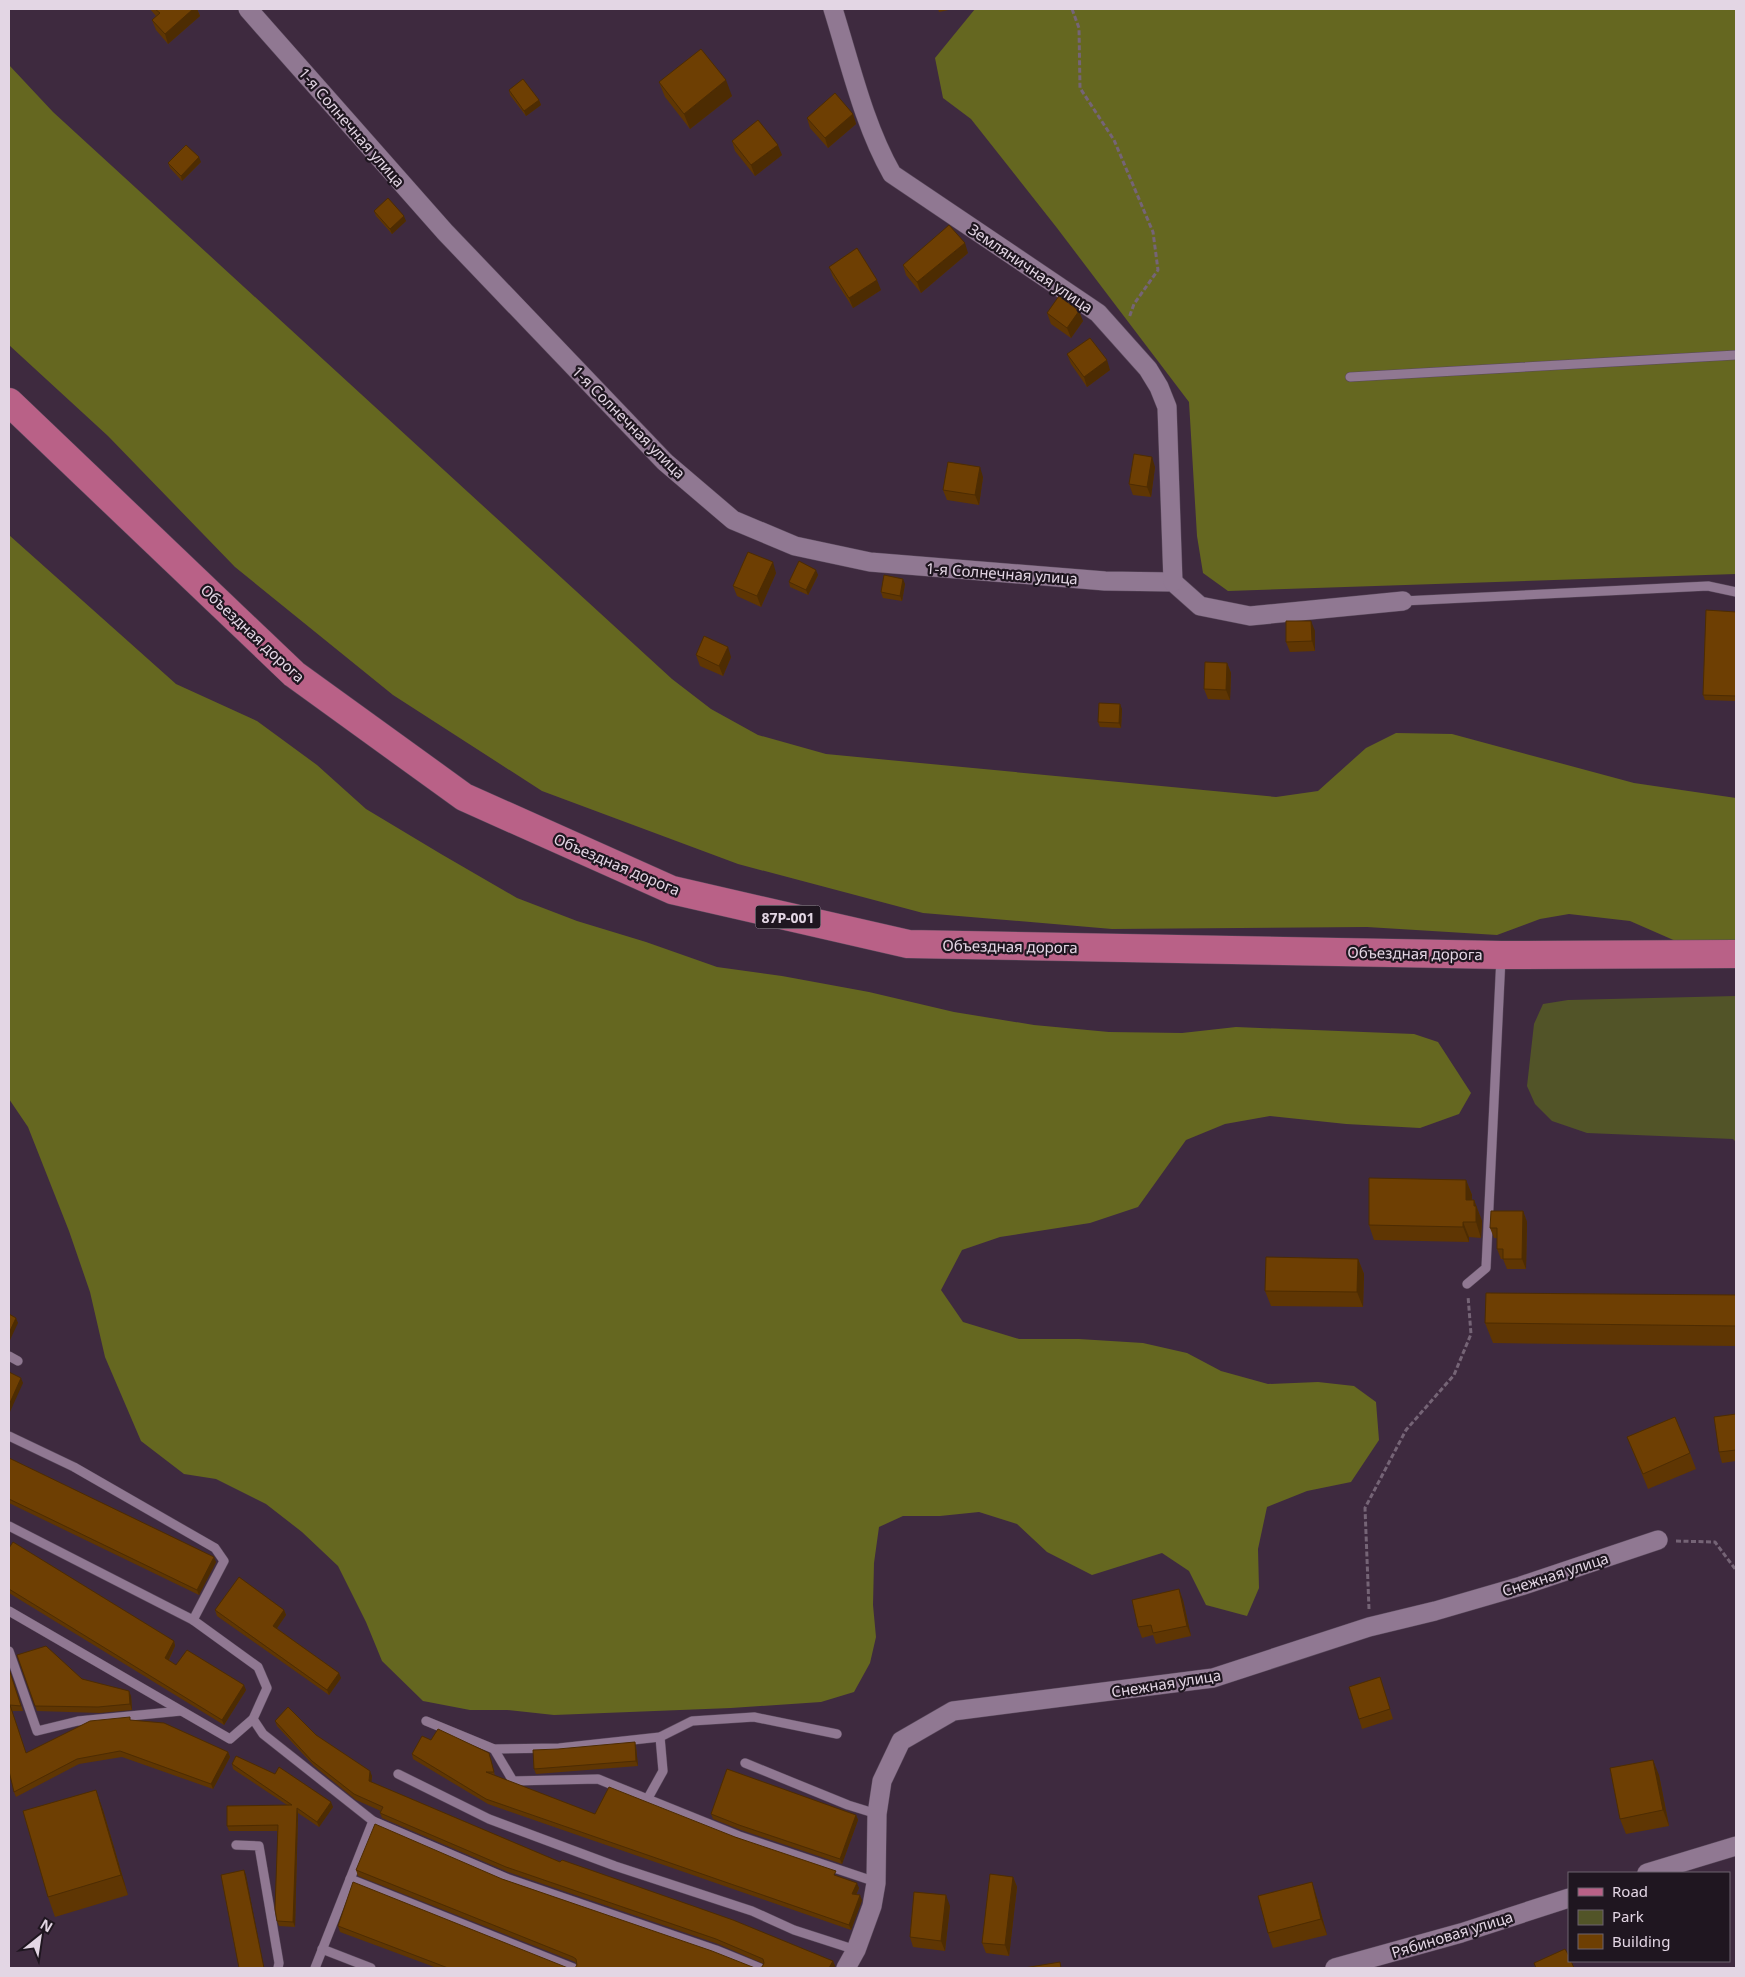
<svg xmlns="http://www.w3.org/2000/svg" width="1745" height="1977" font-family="'Noto Sans',sans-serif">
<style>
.green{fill:#525428}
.forest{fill:#656720}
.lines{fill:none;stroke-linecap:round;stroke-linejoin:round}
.lane-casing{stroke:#59495b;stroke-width:10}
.street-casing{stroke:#59495b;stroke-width:20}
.primary-casing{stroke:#59495b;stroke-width:29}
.path{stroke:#756476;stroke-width:3;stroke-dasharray:5 2.5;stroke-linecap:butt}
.lane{stroke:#907892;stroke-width:9}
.street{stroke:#907892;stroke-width:19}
.primary{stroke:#b96187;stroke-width:28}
.wall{fill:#5f3603}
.shaded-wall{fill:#4d2c02}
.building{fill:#6e3f03;stroke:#4d2c02}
.labels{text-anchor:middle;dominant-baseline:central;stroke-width:4.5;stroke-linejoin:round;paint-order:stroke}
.shield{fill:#1f1620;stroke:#a89ca9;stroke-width:1}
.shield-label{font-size:14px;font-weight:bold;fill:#e3d6e4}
.street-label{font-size:15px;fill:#e3d6e4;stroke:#1f1620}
</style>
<rect width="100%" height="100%" fill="#3e2a3f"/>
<!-- green -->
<path class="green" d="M1736,996V1142L1733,1139L1587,1133L1552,1121L1535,1104L1527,1086L1534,1024L1543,1004L1568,1000Z"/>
<!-- forest -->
<g class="forest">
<path d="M975,9H1736V574L1228,591L1203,573L1197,536L1189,402L1057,228L971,119L943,98L935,58Z"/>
<path d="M9,65L53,112L672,679L711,709L758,735L826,754L1276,797L1318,791L1366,748L1396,733L1452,734L1634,783L1736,798V940L1678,942L1630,921L1569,914L1540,919L1497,935L1367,927L1112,929L923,913L738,864L542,791L393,695L235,567L108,436L9,345Z"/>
<path d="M9,535L176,684L257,721L317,765L366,809L441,854L517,898L577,921L646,942L717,967L782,976L869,992L954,1012L1034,1025L1109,1032L1182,1033L1236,1027L1414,1034L1438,1042L1471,1093L1459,1114L1420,1128L1346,1124L1270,1116L1225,1124L1186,1140L1138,1207L1090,1223L1000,1237L962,1250L941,1290L963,1322L1019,1339H1079L1143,1343L1187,1353L1221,1371L1268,1384L1318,1382L1354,1386L1376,1402L1379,1440L1351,1482L1307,1491L1267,1507L1258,1549L1259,1588L1247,1616L1206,1605L1189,1571L1162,1553L1092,1575L1047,1552L1017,1524L979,1512L940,1516H903L879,1527L874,1563L873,1605L876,1637L870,1663L854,1692L821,1702L731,1708L554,1715L507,1710H470L423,1701L382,1661L366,1622L338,1566L302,1532L266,1504L216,1479L184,1474L141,1441L105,1357L90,1292L69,1231L28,1127L9,1099Z"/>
</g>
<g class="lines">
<defs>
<g id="lane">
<path d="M1350,377L1736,355"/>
<path d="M1403,601L1708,586L1736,592"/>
<path d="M1467,1284L1486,1268L1501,957"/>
<path d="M9,1356L18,1361"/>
<path d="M9,1436L74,1467L215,1548L224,1561L193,1620"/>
<path d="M9,1526L193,1620L258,1667L267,1688L253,1719L230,1739L9,1611"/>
<path d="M9,1651L37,1731L78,1721L181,1711"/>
<path d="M253,1719L263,1734L373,1821L506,1878L716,1950L760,1968"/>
<path d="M426,1721L494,1749L559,1748L660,1737L692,1721L754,1717L837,1734"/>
<path d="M494,1749L513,1781L598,1779L739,1836L876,1882"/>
<path d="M745,1763L848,1805L877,1814"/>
<path d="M398,1774L489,1819L615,1866L752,1911L794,1930L856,1950"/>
<path d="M648,1798L663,1771L660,1737"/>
<path d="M236,1845L259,1846L279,1963L278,1968"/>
<path d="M350,1879L573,1968"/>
<path d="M322,1949L371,1968"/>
<path d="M315,1968L373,1821"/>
</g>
<g id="street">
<path d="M248,9L445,232L665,462L733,520L795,546L870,562L1105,581L1173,582L1200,606L1250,616L1403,601"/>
<path d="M833,9C850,63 864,125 892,174L1098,313L1148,369L1159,387L1167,407L1173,582"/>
<path d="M1647,1873L1736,1846"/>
<path d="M846,1968L856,1950L872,1906L876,1883L877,1814L882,1781L901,1741L953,1711L1213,1678L1369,1627L1435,1611L1521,1586L1658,1540"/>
<path d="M1335,1968L1461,1933L1569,1898"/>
</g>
<path id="primary" d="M9,402L294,674L464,797L672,890L908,944L1501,955L1736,954"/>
</defs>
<!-- lane casing -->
<use href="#lane" class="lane-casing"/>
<!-- street casing -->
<use href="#street" class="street-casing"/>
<!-- primary casing -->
<use href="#primary" class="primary-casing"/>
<!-- path -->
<g class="path">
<path d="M1072,9L1079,28L1080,88L1114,140L1153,232L1158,270L1134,304L1129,318"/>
<path d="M1676,1541L1715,1542L1736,1570"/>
<path d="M1369,1609L1365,1508L1406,1430L1454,1375L1471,1334L1468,1296"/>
</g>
<!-- lane -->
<use href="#lane" class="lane"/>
<!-- street -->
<use href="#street" class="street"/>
<!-- primary -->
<use href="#primary" class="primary"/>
</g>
<!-- wall -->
<g class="wall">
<path d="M150,9H197L200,16L168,44L156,30L152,20L156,16Z"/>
<path d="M938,9H953L939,12Z"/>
<path d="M659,82L732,96L690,129L665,97Z"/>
<path d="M509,90L539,100L541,105L526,116L510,95Z"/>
<path d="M853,114L856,124L828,148L810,128L807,118Z"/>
<path d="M732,141L782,155L755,176L735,151Z"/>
<path d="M201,162L182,181L170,168L168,163Z"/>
<path d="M374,211L406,221L392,234L376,216Z"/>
<path d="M968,253L921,293L906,275L903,265Z"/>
<path d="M829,267L881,290L853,308L833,277Z"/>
<path d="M1047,313L1083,321L1071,338L1051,324Z"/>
<path d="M1067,354L1110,370L1087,387L1071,364Z"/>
<path d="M1155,467L1151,497L1133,495L1129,484Z"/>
<path d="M983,477L979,505L947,500L943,490Z"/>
<path d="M776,573L761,607L737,596L733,586Z"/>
<path d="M818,575L808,595L790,587L789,582Z"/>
<path d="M905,584L902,601L883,598L881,592Z"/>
<path d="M1736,612V701L1705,700L1703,695Z"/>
<path d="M1315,631V651L1290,652L1286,642Z"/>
<path d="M696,655L731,657L723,676L700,666Z"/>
<path d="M1227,663L1231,673L1230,700L1208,699L1204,689Z"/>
<path d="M1122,709L1121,728L1100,727L1098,722Z"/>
<path d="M1466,1180L1472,1195V1200H1474L1482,1221L1481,1238L1469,1237V1242L1374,1240L1369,1225Z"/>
<path d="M1523,1211L1527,1222L1526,1269H1507L1503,1259H1501L1497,1249V1238H1494L1490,1228Z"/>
<path d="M1358,1259L1364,1274L1363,1307L1271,1306L1265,1291Z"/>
<path d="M1736,1295V1346L1493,1343L1485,1323Z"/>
<path d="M1736,1414V1461L1722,1463L1719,1452Z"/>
<path d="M1627,1437L1690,1453L1696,1469L1648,1489L1633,1452Z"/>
<path d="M9,1458L216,1562L199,1595L9,1503Z"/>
<path d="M9,1548L174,1641L175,1646L169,1660L176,1665L246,1690L224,1725L9,1593Z"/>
<path d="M1183,1600L1191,1636L1156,1644L1153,1635L1142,1638L1138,1627Z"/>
<path d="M215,1610H284L286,1615L277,1628L341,1678L329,1695L217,1616Z"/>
<path d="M17,1655L131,1696L132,1710L100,1713L37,1711Z"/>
<path d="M9,1669L23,1711H12L26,1753L131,1721L228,1752L230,1757L213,1789L122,1757L79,1764L16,1797L14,1792Z"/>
<path d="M1380,1677L1393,1719L1362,1729L1359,1719Z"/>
<path d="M275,1721L316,1735L372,1776L371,1782L560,1862L833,1961L835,1966L762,1967L764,1964L718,1944L508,1872L382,1818L380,1813L381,1811L356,1800L314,1766L277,1726Z"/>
<path d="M431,1740L491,1759L495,1776L595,1814L735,1837L838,1876L859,1888L856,1895L862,1900L861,1903L851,1930L488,1804L413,1759L412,1754Z"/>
<path d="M636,1747L638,1766L536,1774L534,1769Z"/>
<path d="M232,1764L333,1807L319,1827L298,1813L295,1927L279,1926L277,1921V1831H229L227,1826L287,1805L233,1769Z"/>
<path d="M1659,1775L1669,1826L1626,1834L1620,1819Z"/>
<path d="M103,1810L128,1895L55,1917L48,1897Z"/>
<path d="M711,1814L856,1815L858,1820L842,1864L741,1830L713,1819Z"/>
<path d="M356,1870L502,1879L755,1968H575L577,1965L575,1962L358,1876Z"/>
<path d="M1013,1877L1017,1887L1009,1956L986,1953L982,1943Z"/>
<path d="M1317,1898L1327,1935L1273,1948L1268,1933Z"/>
<path d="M950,1906L945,1951L913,1947L910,1937Z"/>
<path d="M338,1926L568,1968H437L340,1932Z"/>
</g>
<!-- shaded-wall -->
<g class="shaded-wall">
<path d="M193,9H197L200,16L168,44L165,34Z"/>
<path d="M726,80L732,96L690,129L684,114Z"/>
<path d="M539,100L541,105L526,116L524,111Z"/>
<path d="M853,114L856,124L828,148L825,138Z"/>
<path d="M778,145L782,155L755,176L751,165Z"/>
<path d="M199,157L201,162L182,181L181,176Z"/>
<path d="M404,216L406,221L392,234L390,229Z"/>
<path d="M965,243L968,253L921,293L917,282Z"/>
<path d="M877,280L881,290L853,308L849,298Z"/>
<path d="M1079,311L1083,321L1071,338L1067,328Z"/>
<path d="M1107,360L1110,370L1087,387L1084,377Z"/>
<path d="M1152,457L1155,467L1151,497L1147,487Z"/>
<path d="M980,467L983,477L979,505L975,495Z"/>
<path d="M773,562L776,573L761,607L757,596Z"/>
<path d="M816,570L818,575L808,595L806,590Z"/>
<path d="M903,579L905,584L902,601L900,596Z"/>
<path d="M1311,621L1315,631V651L1312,641Z"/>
<path d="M728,647L731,657L723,676L719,666Z"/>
<path d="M1227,663L1231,673L1230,700L1226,690Z"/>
<path d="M1120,704L1122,709L1121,728L1119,723Z"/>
<path d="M1466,1180L1472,1195L1471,1215L1466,1200Z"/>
<path d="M1474,1200L1482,1221L1481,1238L1476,1222Z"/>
<path d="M1523,1211L1527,1222L1526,1269L1522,1259Z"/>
<path d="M1463,1222L1469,1237V1242L1463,1227Z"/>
<path d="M1358,1259L1364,1274L1363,1307L1357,1292Z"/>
<path d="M16,1318L18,1323L10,1340L9,1333Z"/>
<path d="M21,1378L23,1383L9,1414V1405Z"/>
<path d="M214,1557L216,1562L199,1595L197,1590Z"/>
<path d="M1179,1589L1183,1600L1191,1636L1187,1626Z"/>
<path d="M284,1610L286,1615L275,1631L273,1626Z"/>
<path d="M174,1641L175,1646L167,1663L165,1658Z"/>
<path d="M339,1673L341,1678L329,1695L327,1690Z"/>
<path d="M244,1685L246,1690L224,1725L222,1720Z"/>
<path d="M129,1691L131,1696L132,1710L130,1704Z"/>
<path d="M635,1742L636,1747L638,1766L636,1761Z"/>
<path d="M228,1752L230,1757L213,1789L211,1784Z"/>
<path d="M1653,1760L1659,1775L1669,1826L1663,1810Z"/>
<path d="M370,1771L372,1776L371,1786L369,1781Z"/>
<path d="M96,1790L103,1810L128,1895L121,1875Z"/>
<path d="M331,1802L333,1807L319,1827L317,1822Z"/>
<path d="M297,1808L298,1813L295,1927L293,1922Z"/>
<path d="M856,1815L858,1820L842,1864L840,1859Z"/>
<path d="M244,1870L246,1875L264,1968Z"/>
<path d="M1013,1877L1017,1887L1009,1956L1005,1945Z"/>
<path d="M1312,1882L1317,1898L1327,1935L1321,1919Z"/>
<path d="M857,1883L859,1888L854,1899L852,1894Z"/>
<path d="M860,1895L862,1900L861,1903L851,1930L849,1925Z"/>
<path d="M946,1895L950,1906L945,1951L941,1941Z"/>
<path d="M833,1961L835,1966L834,1968H829Z"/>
</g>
<!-- building -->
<g class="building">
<path d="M155,9H193L165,34L152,20L160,13Z"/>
<path d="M701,49L726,80L684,114L659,82Z"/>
<path d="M523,79L539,100L524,111L509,90Z"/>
<path d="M835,93L853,114L825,138L807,118Z"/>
<path d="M758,120L778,145L751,165L732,141Z"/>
<path d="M186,145L199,157L181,176L168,163Z"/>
<path d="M388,198L404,216L390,229L374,211Z"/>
<path d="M949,225L965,243L917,282L903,265Z"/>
<path d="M857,248L877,280L849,298L829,267Z"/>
<path d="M1059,296L1079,311L1067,328L1047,313Z"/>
<path d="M1090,338L1107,360L1084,377L1067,354Z"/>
<path d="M1134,454L1152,457L1147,487L1129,484Z"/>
<path d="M948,462L980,467L975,495L943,490Z"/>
<path d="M748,552L773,562L757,596L733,586Z"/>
<path d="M799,561L816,570L806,590L789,582Z"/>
<path d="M884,575L903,579L900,596L881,592Z"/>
<path d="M1706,610L1736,612V696L1703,695Z"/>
<path d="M1286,621H1311L1312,641L1286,642Z"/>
<path d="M704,636L728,647L719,666L696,655Z"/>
<path d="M1205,662L1227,663L1226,690L1204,689Z"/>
<path d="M1099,703L1120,704L1119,723L1098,722Z"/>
<path d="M1369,1178L1466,1180V1200H1474V1206H1476V1222H1463V1227L1369,1225Z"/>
<path d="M1491,1211H1523L1522,1259H1503V1249H1497V1228H1490Z"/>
<path d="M1266,1257L1358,1259L1357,1292L1265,1291Z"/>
<path d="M1486,1293L1736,1295V1326L1485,1323Z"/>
<path d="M9,1314L16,1318L9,1333Z"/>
<path d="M9,1372L21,1378L9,1405Z"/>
<path d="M1736,1414V1450L1719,1452L1714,1417Z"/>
<path d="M1675,1417L1690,1453L1643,1474L1627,1437Z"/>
<path d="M9,1458L214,1557L197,1590L9,1499Z"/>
<path d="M13,1542L174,1641L165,1658L176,1665L187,1650L244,1685L222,1720L9,1589V1548Z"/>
<path d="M239,1577L284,1610L273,1626L339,1673L327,1690L215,1610Z"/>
<path d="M1179,1589L1187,1626L1153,1633L1151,1625L1138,1627L1132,1600Z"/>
<path d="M46,1646L82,1679L129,1691L130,1704L98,1707L35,1706L17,1655Z"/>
<path d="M9,1669L21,1706L10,1705L26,1753L90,1721L130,1717V1720L164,1723L228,1752L211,1784L120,1751L77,1759L14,1792L9,1771Z"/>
<path d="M1380,1677L1390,1709L1359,1719L1349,1687Z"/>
<path d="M288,1707L316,1735L370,1771L369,1781L560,1862L562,1860L733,1920L833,1961L829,1968H758L762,1967L764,1963L763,1959L716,1939L506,1867L380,1813L383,1807L354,1794L312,1761L275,1721Z"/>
<path d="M438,1729L489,1753L494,1772H486L595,1814L609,1787L735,1837L836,1871L834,1875L857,1883L852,1894L860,1895L859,1898L849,1925L486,1799L412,1754L422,1736L431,1740Z"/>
<path d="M635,1742L636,1761L534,1769L533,1750L558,1749Z"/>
<path d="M236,1756L275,1774L279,1767L331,1802L317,1822L297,1808L293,1922L277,1921L275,1909L278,1825L227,1826V1806L292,1805L232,1764Z"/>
<path d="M1653,1760L1663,1810L1620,1819L1610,1768Z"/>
<path d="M727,1769L856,1815L840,1859L739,1825L711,1814Z"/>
<path d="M96,1790L121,1875L48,1897L23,1811Z"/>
<path d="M375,1824L502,1879L712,1951L755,1968H573H575L577,1965L576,1959L573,1957L356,1870Z"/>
<path d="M244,1870L264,1968H239L221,1875Z"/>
<path d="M990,1874L1013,1877L1005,1945L982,1943Z"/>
<path d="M353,1882L568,1968H448L338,1926Z"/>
<path d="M1312,1882L1321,1919L1268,1933L1258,1896Z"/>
<path d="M914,1892L946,1895L941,1941L910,1937Z"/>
<path d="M1565,1949L1569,1956V1961H1571L1574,1968H1536L1534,1963Z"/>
<path d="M1060,1962L1061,1968H1024Z"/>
</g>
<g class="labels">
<!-- shield labels -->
<rect class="shield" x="755.5" y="905.5" width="65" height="23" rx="4"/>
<g class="shield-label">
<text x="788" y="917">87Р-001</text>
</g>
<!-- street labels -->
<g class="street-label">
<text transform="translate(352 127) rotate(49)">1-я Солнечная улица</text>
<text transform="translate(1031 268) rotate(34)">Земляничная улица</text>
<text transform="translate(629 422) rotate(45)">1-я Солнечная улица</text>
<text transform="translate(1002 573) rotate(4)">1-я Солнечная улица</text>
<text transform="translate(253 633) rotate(43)">Объездная дорога</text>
<text transform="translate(617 864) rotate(23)">Объездная дорога</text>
<text transform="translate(1010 946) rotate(1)">Объездная дорога</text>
<text transform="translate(1415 953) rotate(1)">Объездная дорога</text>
<text transform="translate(1555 1574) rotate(-18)">Снежная улица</text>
<text transform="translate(1166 1683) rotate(-9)">Снежная улица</text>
<text transform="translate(1452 1934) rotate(-17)">Рябиновая улица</text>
</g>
</g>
<!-- border -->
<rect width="1745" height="1977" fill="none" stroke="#e3d6e4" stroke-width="20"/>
<!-- legend -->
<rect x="1568" y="1872" width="162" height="90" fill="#1f1620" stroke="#6d636e"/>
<rect x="1578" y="1888" width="25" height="8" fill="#b96187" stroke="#6d636e"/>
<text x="1612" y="1897" font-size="15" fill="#e3d6e4">Road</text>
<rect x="1578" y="1910" width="25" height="15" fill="#525428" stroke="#6d636e"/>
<text x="1612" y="1922" font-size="15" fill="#e3d6e4">Park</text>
<rect x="1578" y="1934" width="25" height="15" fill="#6e3f03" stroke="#6d636e"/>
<text x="1612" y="1947" font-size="15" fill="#e3d6e4">Building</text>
<!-- north arrow -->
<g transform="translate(40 1937) rotate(30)" stroke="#1f1620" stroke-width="4" paint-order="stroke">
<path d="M0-4L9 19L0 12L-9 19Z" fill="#e3d6e4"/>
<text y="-8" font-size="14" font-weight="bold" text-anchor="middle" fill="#e3d6e4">N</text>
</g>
</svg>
